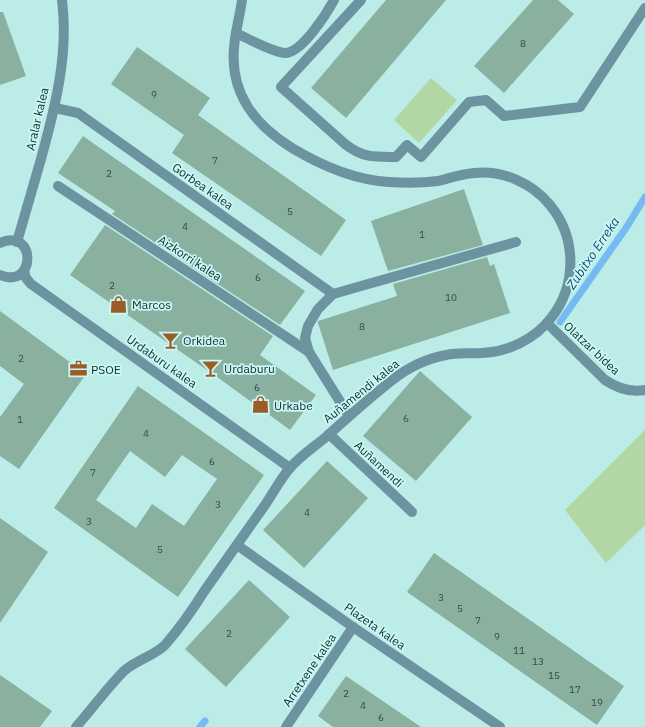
<svg xmlns="http://www.w3.org/2000/svg" width="645" height="727" font-family="'IBM Plex Sans',sans-serif">
<style>
.green{fill:#b2d7a5}
.lines{fill:none;stroke-linecap:round;stroke-linejoin:round}
.stream{stroke:#76baf1;stroke-width:7}
.building{fill:#8ab19f;fill-rule:evenodd}
.street{stroke:#6c94a0;stroke-width:10}
.labels{text-anchor:middle;dominant-baseline:central;stroke-width:3.5;stroke-linejoin:round;paint-order:stroke}
.number-label{font-size:10px;fill:#334b46}
.street-label{font-size:12px;fill:#162928;stroke:#c8f9f6}
.poi-label{font-size:12px;fill:#162928;stroke:#c8f9f6;text-anchor:start}
.water-label{font-size:13px;font-style:italic;fill:#14466a;stroke:#c8f9f6}
</style>
<rect width="100%" height="100%" fill="#bbece8"/>
<!-- green -->
<g class="green">
<path d="M431,78L457,100L419,143L394,120Z"/>
<path d="M645,430V525L606,563L565,510Z"/>
</g>
<g class="lines">
<!-- stream -->
<g class="stream">
<path d="M560,322L626,228L645,197"/>
<path d="M200,727L205,721"/>
</g>
</g>
<!-- building -->
<g class="building">
<path d="M386,0H446L346,118L311,88Z"/>
<path d="M533,0H558L574,14L504,93L474,66Z"/>
<path d="M0,12H3L26,76L0,85Z"/>
<path d="M137,47L210,98L198,115L346,220L321,256L172,153L184,135L111,84Z"/>
<path d="M83,136L305,291L280,325L112,214L115,211L58,173Z"/>
<path d="M464,189L483,245L388,271L371,221Z"/>
<path d="M105,225L273,336L260,355L316,395L290,430L217,377L70,275Z"/>
<path d="M487,257L490,266L494,264L510,313L333,370L318,323V321L397,296L393,284Z"/>
<path d="M0,311L86,374L19,469L0,456V417L24,384L0,366Z"/>
<path d="M420,371L472,417L416,481L363,436Z"/>
<path d="M138,386L264,475L178,597L54,508ZM130,451L165,477L182,455L217,479L184,526L152,504L136,528L96,500Z"/>
<path d="M327,461L368,498L304,568L263,530Z"/>
<path d="M0,518L48,552L0,623Z"/>
<path d="M434,553L624,686L597,725L407,592Z"/>
<path d="M249,580L290,617L226,687L185,649Z"/>
<path d="M0,675L52,711L40,727H0Z"/>
<path d="M346,676L421,727H333L318,716Z"/>
</g>
<g class="lines">
<!-- street -->
<g class="street">
<path d="M361,0L281,87L345,144C363,158 374,157 396,157L407,145L421,157L469,102L486,100L504,116L580,107L645,8"/>
<path d="M236,33C249,39 272,52 285,53C302,53 327,13 334,0"/>
<path d="M55,108L78,113L333,294"/>
<path d="M58,186L309,352"/>
<path d="M17,242C25,215 33,187 41,159C55,108 69,54 62,0"/>
<path d="M0,243C37,227 36,290 0,275"/>
<path d="M24,271L26,278L31,284L290,468"/>
<path d="M547,323L605,380C617,388 630,393 645,390"/>
<path d="M349,416L309,352L305,338L308,326L318,309L333,294L516,242"/>
<path d="M329,434L412,512"/>
<path d="M237,545L353,627L500,727"/>
<path d="M76,727C92,709 107,688 124,671C136,660 154,656 165,645C180,628 193,609 205,590C225,562 245,533 265,505C273,493 280,480 289,469C299,457 314,447 326,437C347,418 368,399 391,381C407,368 425,359 446,355C458,352 470,354 482,353C508,352 535,339 551,318C577,285 577,238 550,205C532,183 503,170 474,173C462,174 450,178 438,181C423,183 405,183 389,182C354,180 322,166 292,148C255,125 230,94 234,48C235,32 240,16 242,0"/>
<path d="M286,727L353,627"/>
</g>
</g>
<!-- icons -->
<defs>
<symbol id="shop-bare" viewBox="-9 -9 18 18"><path d="M-5-2.5h2.3a2.7 3.5 0 0 1 5.4 0H5L5.5 6h-11ZM-1.5-2.5h3a1.5 2.3 0 0 0-3 0Z" fill="#9c5c26" stroke="#c8f9f6" stroke-width="2.5" paint-order="stroke"/></symbol>
<symbol id="bar-bare" viewBox="-9 -9 18 18"><path d="M-6-5H6L.8 .8V4.5H3.5V6h-7V4.5H-.8V.8Z" fill="#9c5c26" stroke="#c8f9f6" stroke-width="2.5" paint-order="stroke"/></symbol>
<symbol id="office-bare" viewBox="-9 -9 18 18"><path d="M-6-3h4V-5.5h4V-3h4V5H-6ZM-1-4.5V-3h2v-1.5ZM-6 0V1H6V0Z" fill="#9c5c26" stroke="#c8f9f6" stroke-width="2.5" paint-order="stroke"/></symbol>
</defs>
<g fill-rule="evenodd">
<use href="#shop-bare" x="106" y="292" width="25" height="25"/>
<use href="#bar-bare" x="158" y="328" width="25" height="25"/>
<use href="#bar-bare" x="198" y="356" width="25" height="25"/>
<use href="#office-bare" x="66" y="356" width="25" height="25"/>
<use href="#shop-bare" x="248" y="392" width="25" height="25"/>
</g>
<g class="labels">
<!-- number labels -->
<g class="number-label">
<text x="523" y="43">8</text>
<text x="154" y="94">9</text>
<text x="215" y="160">7</text>
<text x="109" y="173">2</text>
<text x="290" y="211">5</text>
<text x="185" y="226">4</text>
<text x="422" y="234">1</text>
<text x="258" y="277">6</text>
<text x="112" y="285">2</text>
<text x="451" y="297">10</text>
<text x="362" y="326">8</text>
<text x="21" y="358">2</text>
<text x="257" y="387">6</text>
<text x="406" y="418">6</text>
<text x="20" y="419">1</text>
<text x="146" y="433">4</text>
<text x="212" y="461">6</text>
<text x="93" y="472">7</text>
<text x="218" y="504">3</text>
<text x="307" y="512">4</text>
<text x="89" y="521">3</text>
<text x="160" y="549">5</text>
<text x="441" y="597">3</text>
<text x="460" y="608">5</text>
<text x="478" y="620">7</text>
<text x="229" y="633">2</text>
<text x="497" y="636">9</text>
<text x="519" y="650">11</text>
<text x="538" y="661">13</text>
<text x="554" y="675">15</text>
<text x="575" y="689">17</text>
<text x="346" y="693">2</text>
<text x="597" y="702">19</text>
<text x="363" y="705">4</text>
<text x="381" y="717">6</text>
</g>
<!-- street labels -->
<g class="street-label">
<text transform="translate(37 119) rotate(-77)">Aralar kalea</text>
<text transform="translate(203 186) rotate(35)">Gorbea kalea</text>
<text transform="translate(190 258) rotate(33)">Aizkorri kalea</text>
<text transform="translate(592 348) rotate(43)">Olatzar bidea</text>
<text transform="translate(162 361) rotate(35)">Urdaburu kalea</text>
<text transform="translate(361 391) rotate(-39)">Auñamendi kalea</text>
<text transform="translate(379 464) rotate(43)">Auñamendi</text>
<text transform="translate(375 626) rotate(35)">Plazeta kalea</text>
<text transform="translate(309 670) rotate(-56)">Arretxene kalea</text>
</g>
<!-- poi labels -->
<g class="poi-label">
<text x="132" y="304">Marcos</text>
<text x="183" y="340">Orkidea</text>
<text x="224" y="368">Urdaburu</text>
<text x="91" y="369">PSOE</text>
<text x="274" y="405">Urkabe</text>
</g>
<!-- water labels -->
<g class="water-label">
<text transform="translate(593 253) rotate(-56)">Zubitxo Erreka</text>
</g>
</g>
</svg>
